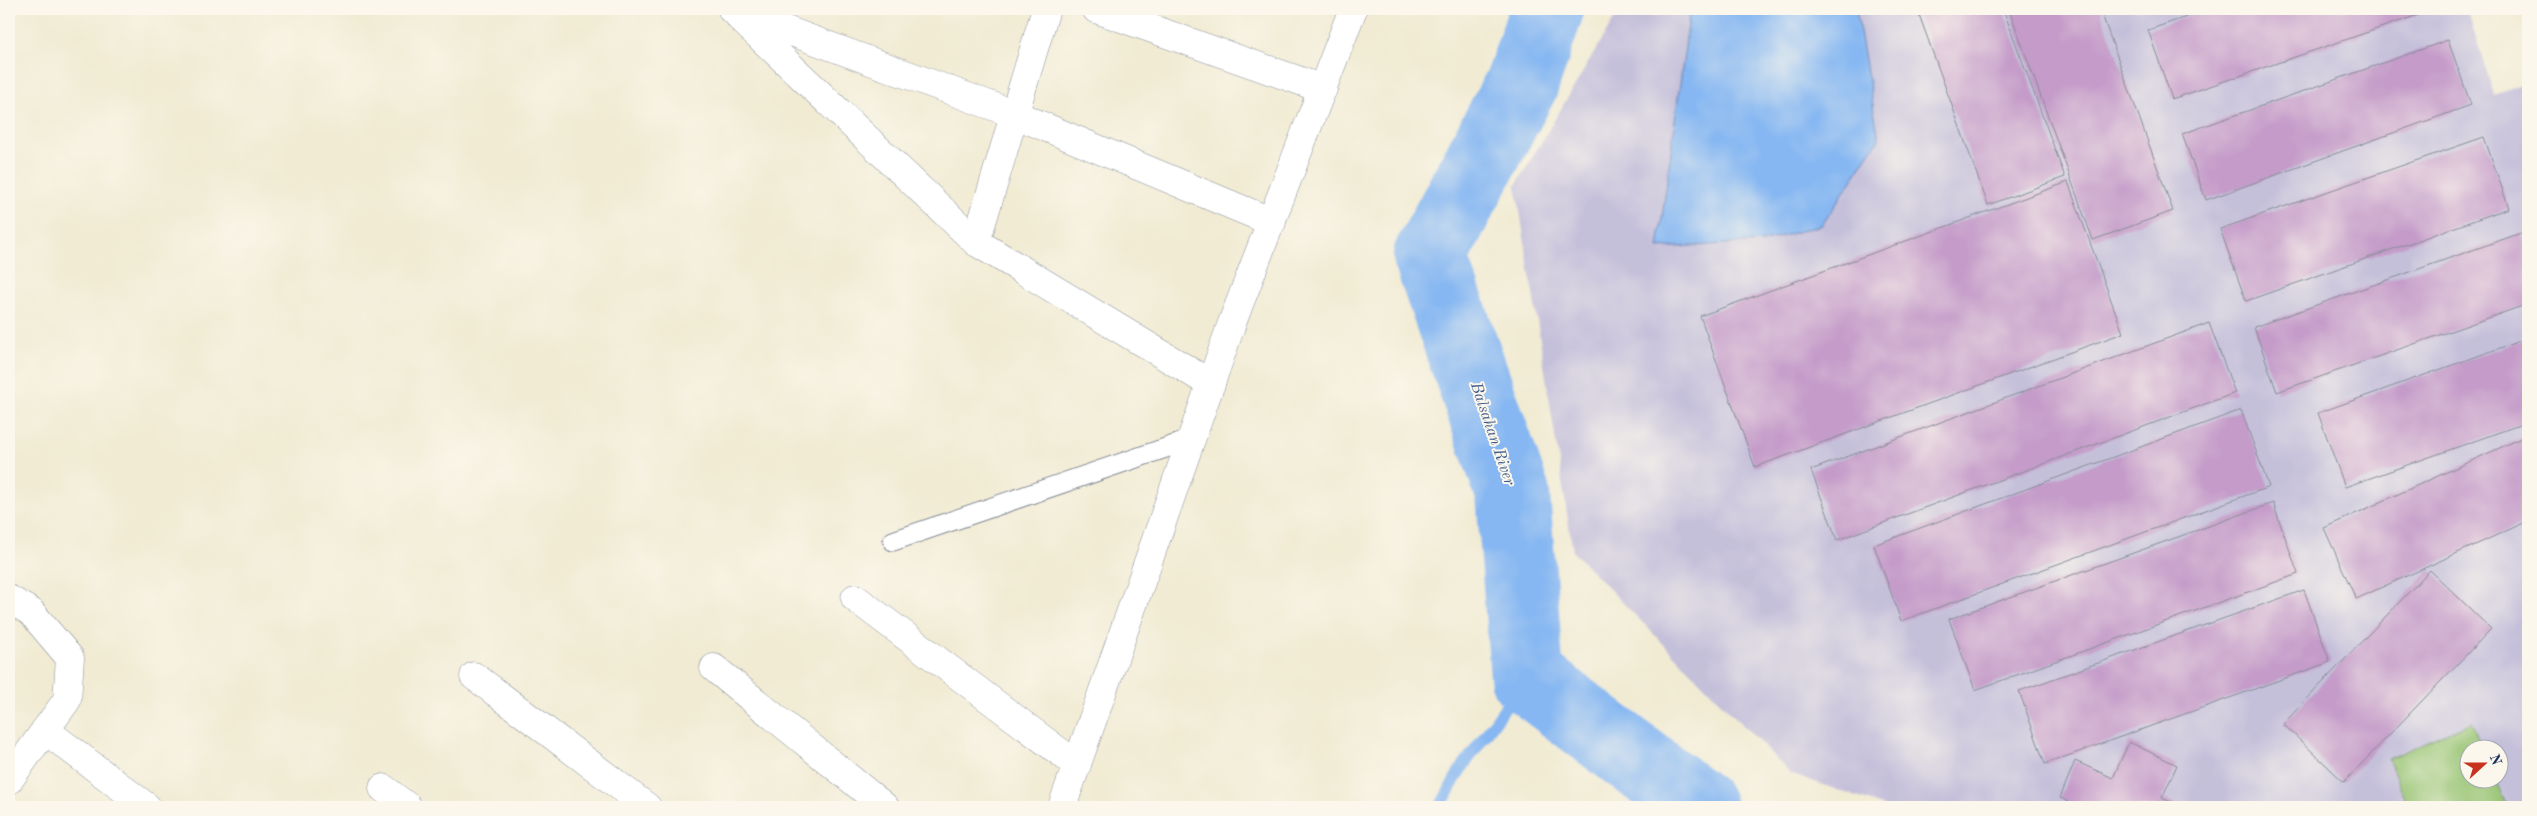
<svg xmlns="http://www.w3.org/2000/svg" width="2537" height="816" font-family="'Old Standard TT',serif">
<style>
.industrial{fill:#c5c0da;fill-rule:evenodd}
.green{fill:#94c270;stroke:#587867}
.water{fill:#86b7f2;stroke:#5073a8}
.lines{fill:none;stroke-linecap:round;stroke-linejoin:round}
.stream{stroke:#86b7f2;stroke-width:12}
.river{stroke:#86b7f2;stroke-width:74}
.building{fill:#c49bc9}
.service-casing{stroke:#868d98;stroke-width:21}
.minor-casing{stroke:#868d98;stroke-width:29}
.service{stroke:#fff;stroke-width:19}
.minor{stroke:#fff;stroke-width:28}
.labels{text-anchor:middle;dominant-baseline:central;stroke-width:4;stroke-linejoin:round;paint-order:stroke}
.water-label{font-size:16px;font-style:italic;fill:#3b588a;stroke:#fbf7ec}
</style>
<rect width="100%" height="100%" fill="#fbf7ec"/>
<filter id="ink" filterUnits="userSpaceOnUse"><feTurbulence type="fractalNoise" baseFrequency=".02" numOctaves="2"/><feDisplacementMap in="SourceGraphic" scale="10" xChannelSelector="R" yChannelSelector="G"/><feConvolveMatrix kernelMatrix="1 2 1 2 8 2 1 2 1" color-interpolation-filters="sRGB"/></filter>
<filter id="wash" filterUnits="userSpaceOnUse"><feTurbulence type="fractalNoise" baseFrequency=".0096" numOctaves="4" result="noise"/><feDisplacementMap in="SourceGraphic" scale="20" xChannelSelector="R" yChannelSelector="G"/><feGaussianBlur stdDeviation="1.12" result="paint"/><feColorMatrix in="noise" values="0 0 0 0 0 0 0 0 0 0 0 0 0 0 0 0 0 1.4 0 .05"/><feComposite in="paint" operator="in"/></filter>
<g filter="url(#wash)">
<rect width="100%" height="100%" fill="#f1ebd3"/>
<!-- industrial -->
<path class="industrial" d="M1620,9H2467L2494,95L2528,81V807H1885L1790,773L1573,552L1516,185ZM2470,748H2500V778H2470Z"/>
<!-- green -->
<path class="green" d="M2471,722L2482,748H2470V778L2496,779L2508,807H2409L2388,759Z"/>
<!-- water -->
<path class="water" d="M1690,9H1856L1879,139L1822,225L1762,242L1658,248Z"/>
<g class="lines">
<!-- stream -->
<path class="stream" d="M1440,807L1459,772L1527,677"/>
<!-- river -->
<path class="river" d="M1547,9L1522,83L1430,256L1513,494L1527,677L1699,807"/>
</g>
<g id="blocks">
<!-- building -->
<g class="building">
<path d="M1917,9H2003L2065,177L1988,205Z"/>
<path d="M2009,9H2100L2173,211L2093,240Z"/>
<path d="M2210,9H2419L2421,14L2172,99L2148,30Z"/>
<path d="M2448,40L2471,105L2206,200L2182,134Z"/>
<path d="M2484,137L2509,208L2246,301L2220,229Z"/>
<path d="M2068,182L2123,333L1755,467L1700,316Z"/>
<path d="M2521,233L2528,253V304L2277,392L2254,327Z"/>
<path d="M2209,323L2235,393L1837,540L1811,470Z"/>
<path d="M2528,338V422L2345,487L2318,413Z"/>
<path d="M2241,410L2269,487L1901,621L1874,545Z"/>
<path d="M2528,435V521L2356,599L2324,528Z"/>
<path d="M2273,503L2298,574L1975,690L1949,619Z"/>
<path d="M2430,570L2491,629L2344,782L2283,724Z"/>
<path d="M2304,590L2330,662L2045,764L2019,691Z"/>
<path d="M2129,742L2177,765L2162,798L2183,807H2080L2060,798L2075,761L2113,778Z"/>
</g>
</g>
</g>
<g filter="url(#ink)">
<use href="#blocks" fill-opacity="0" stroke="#868d98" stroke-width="1"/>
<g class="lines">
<defs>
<path id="service" d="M893,541L1192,439"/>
<g id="minor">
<path d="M1046,9L976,242L1211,384"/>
<path d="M1096,9L1323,89"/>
<path d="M732,10L1014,114L1272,222"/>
<path d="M740,18L976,242"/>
<path d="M855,598L1077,765"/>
<path d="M9,599L31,612L70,658L67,700L9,780"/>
<path d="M714,668L885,807"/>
<path d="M474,676L647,807"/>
<path d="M45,730L147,807"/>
<path d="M383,788L408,807"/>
<path d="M1062,807L1232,323L1353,9"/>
</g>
</defs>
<!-- service casing -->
<use href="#service" class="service-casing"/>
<!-- minor casing -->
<use href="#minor" class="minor-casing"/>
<!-- service -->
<use href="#service" class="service"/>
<!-- minor -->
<use href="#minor" class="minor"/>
</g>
</g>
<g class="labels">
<!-- water labels -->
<g class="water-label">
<text transform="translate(1492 434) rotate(71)">Balsahan River</text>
</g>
</g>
<!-- margin -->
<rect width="2537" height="816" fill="none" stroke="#fbf7ec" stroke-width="30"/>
<!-- north arrow -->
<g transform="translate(2484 764) rotate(69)"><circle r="24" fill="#fbf7ec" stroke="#a1a7b3"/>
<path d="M0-4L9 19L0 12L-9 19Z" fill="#c8321e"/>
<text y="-8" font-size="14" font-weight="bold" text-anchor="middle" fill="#1b2f5e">N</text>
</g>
</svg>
